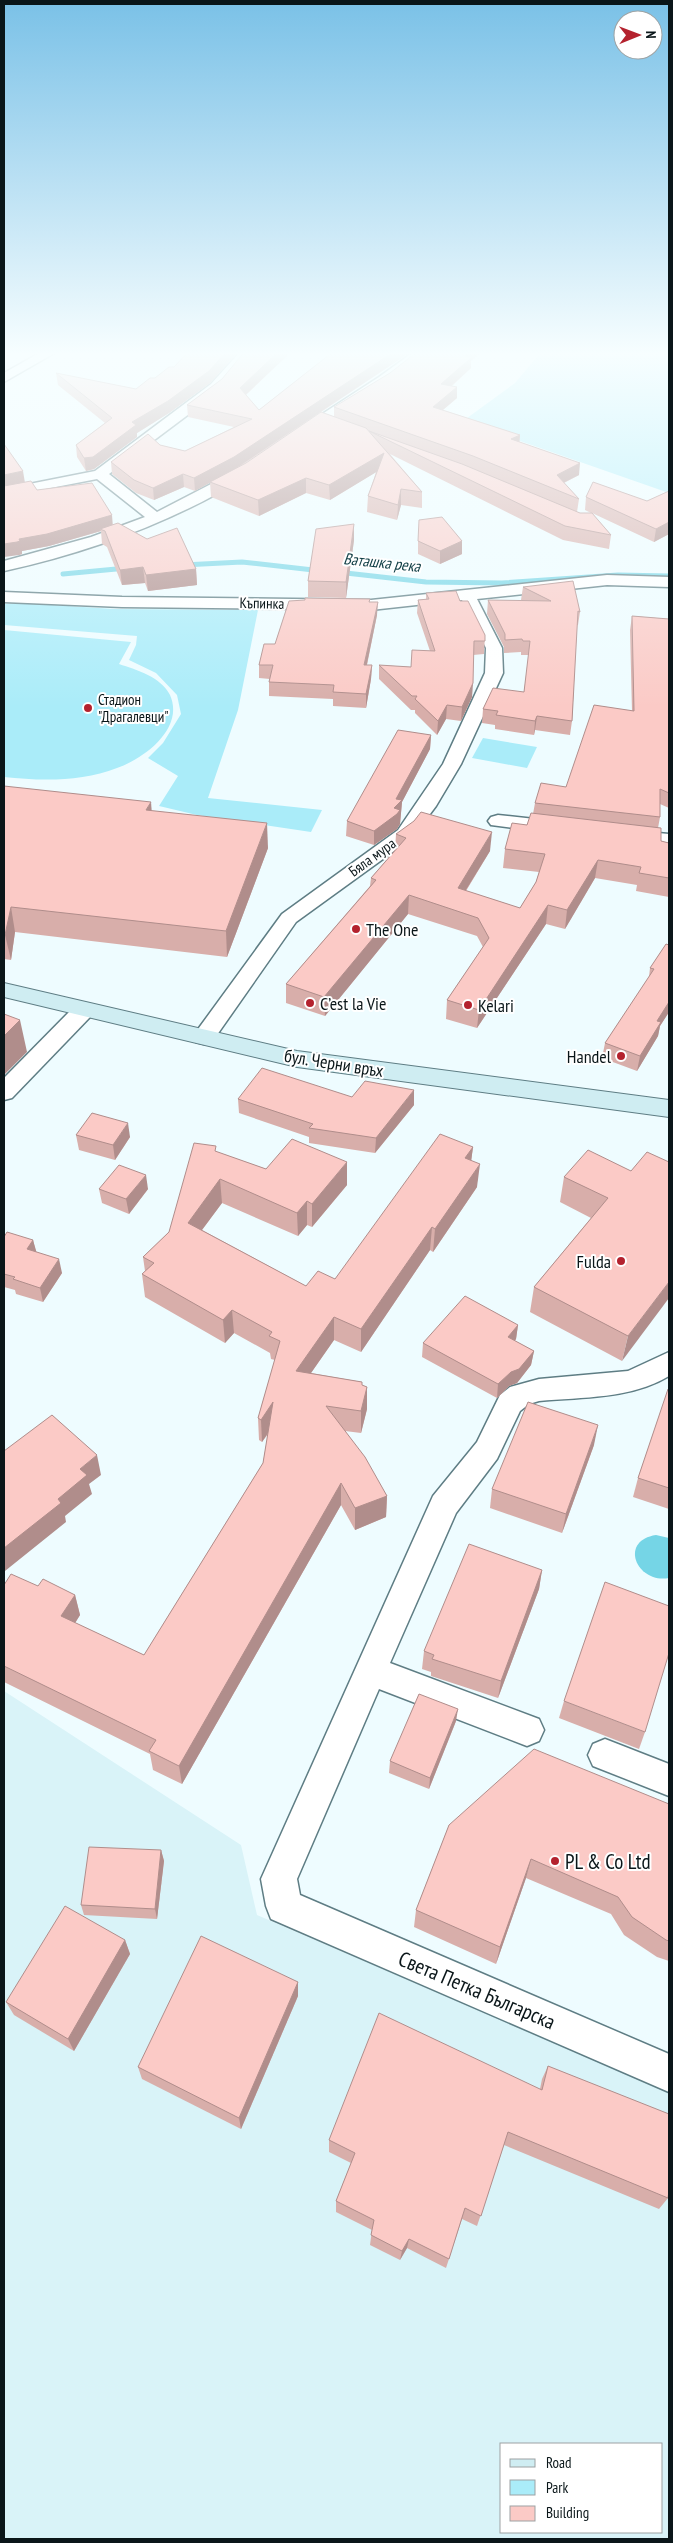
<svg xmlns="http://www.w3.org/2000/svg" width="673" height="2543" font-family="'PT Sans Narrow',sans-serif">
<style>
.built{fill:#d9f3f8;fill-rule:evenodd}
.green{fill:#aaecf9}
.water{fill:#75d5e6}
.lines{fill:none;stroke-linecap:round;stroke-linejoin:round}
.stream{stroke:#75d5e6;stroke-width:5}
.street-casing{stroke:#5e7d84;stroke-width:3}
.secondary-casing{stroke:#5e7d84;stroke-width:2}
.street{fill:#fff;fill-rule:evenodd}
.secondary{fill:#cfedf2;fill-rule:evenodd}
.wall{fill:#d8aeaa}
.shaded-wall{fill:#b08d8b}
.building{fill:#fbcac6;stroke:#b08d8b}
.poi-dot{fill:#b4222e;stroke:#fff;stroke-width:2}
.labels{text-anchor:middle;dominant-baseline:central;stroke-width:4;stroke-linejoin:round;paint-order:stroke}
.far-street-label{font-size:15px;fill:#0a1619;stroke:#fff}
.far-poi-label{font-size:15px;fill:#0a1619;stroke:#fff;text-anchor:start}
.far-water-label{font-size:16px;font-style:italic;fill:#103e45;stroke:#fff}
.poi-label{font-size:18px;fill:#0a1619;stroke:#fff;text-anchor:start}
.street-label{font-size:18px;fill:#0a1619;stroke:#fff}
.near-poi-label{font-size:21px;fill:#0a1619;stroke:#fff;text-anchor:start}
.near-street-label{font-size:21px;fill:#0a1619;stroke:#fff}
</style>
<rect width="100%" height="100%" fill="#eefcff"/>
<!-- built -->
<path class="built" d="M4,1691L241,1845L257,1915L669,2092V2539H4ZM502,2444H662V2532H502Z"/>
<!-- green -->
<g class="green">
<path d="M542,351H669L666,361L669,362V493L463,421L515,383Z"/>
<path d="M22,603L114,609L258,610L238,710L208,798L322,810L311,832L197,815L159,806L178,776L148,758L163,743L181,714L177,695L156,673L129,660L136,645L137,636L4,625V604Z"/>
<path d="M4,630L131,642L119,664C137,670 161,677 170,695C185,729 143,759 117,768C81,782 41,781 4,777Z"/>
<path d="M483,738L537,747L527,768L472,758Z"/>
</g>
<!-- water -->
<path class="water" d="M656,1535L669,1538V1578C637,1584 618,1541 656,1535Z"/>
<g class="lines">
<!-- stream -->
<g class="stream">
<path d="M183,565L242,562L322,571"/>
<path d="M337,572L426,582L502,583L618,575L669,576"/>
<path d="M63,574L127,568"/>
</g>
<defs>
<g id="street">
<path d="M43,351H58L4,382V373Z"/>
<path d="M241,351H254L221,390L109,474L157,512L238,470H248L250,473L248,476C173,522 90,552 4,571V561L91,537L145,517L97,479L4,497V489L95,471L211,384Z"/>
<path d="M415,351H429L389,383L302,438L297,439L290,435L379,377Z"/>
<path d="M607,575L669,577V587L607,585L477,599L502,648L503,673L461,764L436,806L412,838L296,922L212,1042L204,1044L196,1042L193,1037L196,1032L282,914L398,830L443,764L485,673L486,648L462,600L371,610L122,607L4,602V592L122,597L371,600Z"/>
<path d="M498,815L562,822L569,824L572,828L569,832L562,834L491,825L488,821L491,817Z"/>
<path d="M626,830L669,834V846L619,840L616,836L619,832Z"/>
<path d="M84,1003L92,1005L95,1010L92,1015L12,1098L4,1100V1078L76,1005Z"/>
<path d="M669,1352V1376C631,1399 583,1397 539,1401L529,1404L520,1411L497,1459L456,1513L390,1663L539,1719L544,1730L539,1741L527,1746L379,1689L297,1879L300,1895L669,2054V2092L271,1919L266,1906L261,1879L433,1496L477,1442L500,1395L510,1387L539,1379L628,1371Z"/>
<path d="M605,1739L669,1764V1796L593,1766L588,1755L593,1744Z"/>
</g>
<path id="secondary" d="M4,983L297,1051L669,1100V1117L297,1067L4,997Z"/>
</defs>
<!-- street casing -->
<use href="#street" class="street-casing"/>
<!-- secondary casing -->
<use href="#secondary" class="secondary-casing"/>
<!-- street -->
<use href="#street" class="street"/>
<!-- secondary -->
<use href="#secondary" class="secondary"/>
</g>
<!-- wall -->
<g class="wall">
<path d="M189,351H239L210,383L169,413L137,433V437L94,469L86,471L77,457L76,445L105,423L58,385L56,373L136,389L174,367Z"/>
<path d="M245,351H292L246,395L259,410L334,351H412L238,468L334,417V407L471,361V368L452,386L457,387V398L443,410L520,435L519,442L579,475L564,483L579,499L577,512L580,513H591L585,510L586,497L647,501L669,491V534L654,542L592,513L611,535L609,549L563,540L390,454L422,492V508L401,505L397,520L367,512L368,496L376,472L330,500L306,493L259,516L211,497L210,482L195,491L184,487L154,500L136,493L112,474L111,462L160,445L185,451L234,427L188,417L187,405L222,379Z"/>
<path d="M25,482L37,490L113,525L196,569L197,585L148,591L145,583L122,585L107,547L102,544L101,531L49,546L22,551V554L19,555Z"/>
<path d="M354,524V540L346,598L308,597V581Z"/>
<path d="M418,541H462V554L440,564L418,554Z"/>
<path d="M523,587L580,612L578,625H577L572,721L570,735L535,730L534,735L495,729V725L482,723L483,709L524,692L529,655H521V652L504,653V647L487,614L488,600L522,601L521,600Z"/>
<path d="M426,593L460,601L485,635L484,654L473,655L472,697L461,721L446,719L437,735L415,713V710H411L379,679V665L411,667L430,651L417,613L418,600L426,599Z"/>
<path d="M370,599L369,602L377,615L367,665H372L371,679L366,708L333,706V699L269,696V682L270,679L259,678V665L275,644Z"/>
<path d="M632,616L669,619V808L660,804V817L658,828L661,841L669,843V897L636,891L637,885L595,878L565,929L546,924L477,1028L446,1019L447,1000L483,947L477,936L408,914L325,1016L286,1003V984L370,886L371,878L395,850L396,834L490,851L466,891L520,908L536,882L539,872L503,868L505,849L527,825L533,814L535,803L566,787L632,711L630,630Z"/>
<path d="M431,735L430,749L402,802L400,824L397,829L374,845L346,836L347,821Z"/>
<path d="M4,786L152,811L268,848L227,957L15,932L11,960L4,959Z"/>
<path d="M669,945V1012L660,1026L658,1036L637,1071L602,1058L605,1043L649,977L650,968Z"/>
<path d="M352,1097L414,1105L375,1153L309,1143V1137L239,1113L238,1099Z"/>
<path d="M76,1135L130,1137L115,1160L79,1150Z"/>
<path d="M473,1147L471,1161L477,1187L433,1252L430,1250L361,1352L334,1340L311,1373L362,1382V1386L367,1387V1409L361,1433L345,1431L387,1496L386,1517L355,1530L341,1505L182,1784L153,1770L150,1754L4,1682V1585L38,1586L75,1595L80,1615L75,1623L144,1655L263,1463L268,1434L262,1442L259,1440L258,1418L275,1360L271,1359L270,1353L234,1333L225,1343L145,1297L142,1274L145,1271L143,1257L169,1232L217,1152L266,1169L347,1185L312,1227L307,1225L298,1236L222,1203L202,1230L306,1286L335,1279Z"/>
<path d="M669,1162L622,1361L530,1312L534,1287L591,1218L560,1202L564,1177L631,1171Z"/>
<path d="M99,1189H148L129,1214L102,1203Z"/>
<path d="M4,1237L33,1240L36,1252L62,1273L43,1302L16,1294L15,1290L4,1287Z"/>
<path d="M518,1325L516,1339L515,1341L534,1351L531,1365L517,1383L509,1386L497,1398L422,1357L423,1343Z"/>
<path d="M669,1389V1509L633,1497L638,1478Z"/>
<path d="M594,1445L562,1533L490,1508L492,1489Z"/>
<path d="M542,1570L539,1589L498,1698L431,1676V1672L422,1669L424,1651Z"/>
<path d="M564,1701L645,1732L639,1749L559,1718Z"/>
<path d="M456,1721L429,1789L389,1773L390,1761Z"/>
<path d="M669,1804V1961L657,1957L624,1935L611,1914L526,1878L496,1964L414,1927L416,1910L449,1825Z"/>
<path d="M161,1850L164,1861L157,1919L84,1915L81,1905Z"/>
<path d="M125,1940L130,1954L74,2051L14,2015L6,2002Z"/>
<path d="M298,1982V1996L241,2129L142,2079L138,2067Z"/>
<path d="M548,2066L668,2198L659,2209L504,2145L477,2226L462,2219L446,2268L407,2248L400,2260L370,2245L372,2230L336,2212V2201L351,2163L329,2152V2140L540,2089L542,2079Z"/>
</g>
<!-- shaded-wall -->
<g class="shaded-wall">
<path d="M227,351H239L210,383L169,413L137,433V437L94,469L86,471L84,458Z"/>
<path d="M279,351H292L240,400V388Z"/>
<path d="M395,351H412L235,469L195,491L194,478Z"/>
<path d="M471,351H483L471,361V368L441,395V384L465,356Z"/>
<path d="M457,387V398L432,419L433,407Z"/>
<path d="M520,435L519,447L511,439Z"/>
<path d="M384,453L383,468L330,500L329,485Z"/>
<path d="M580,463L579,475L555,487L557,475Z"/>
<path d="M23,471L25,483L4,488V475Z"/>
<path d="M183,474L184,487L154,500L153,488Z"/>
<path d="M306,478V493L259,516L258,500Z"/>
<path d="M401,489V505L397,520L398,505Z"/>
<path d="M112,515L113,528L100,529L101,531L49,546L22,551V554L19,555L4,557V544L19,539Z"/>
<path d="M669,522V534L654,542L656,529Z"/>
<path d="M354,524V540L346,598V582Z"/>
<path d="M462,541V554L440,564V551Z"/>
<path d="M143,567L145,583L122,585L120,570Z"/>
<path d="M196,569L197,585L148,591L146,575Z"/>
<path d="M378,602L377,615L364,678V665Z"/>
<path d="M372,665L371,679L366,708V694Z"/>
<path d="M473,683L472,697L461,721L462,707Z"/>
<path d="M447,705L446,719L437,735L438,721Z"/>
<path d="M537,716L535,730L534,735L535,721Z"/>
<path d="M431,735L430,749L402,802L400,824L397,829L374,845V831L394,808L396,799Z"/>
<path d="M151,802L153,827L146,810Z"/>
<path d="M267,823L268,848L227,957L226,931Z"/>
<path d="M492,832L490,851L456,906L458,888Z"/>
<path d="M598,860L595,878L565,929L567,910Z"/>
<path d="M409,895L408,914L325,1016L324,997Z"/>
<path d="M548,905L546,924L477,1028L479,1010Z"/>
<path d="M11,907L15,932L11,960L5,935Z"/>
<path d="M669,1002V1012L660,1026L658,1036L637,1071L640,1056L657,1021Z"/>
<path d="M20,1020L27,1052L4,1075V1036Z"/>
<path d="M414,1090V1105L375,1153L376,1138Z"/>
<path d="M128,1123L130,1137L115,1160L113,1145Z"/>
<path d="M473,1147L470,1170L465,1158Z"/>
<path d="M347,1162V1185L312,1227V1204Z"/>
<path d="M480,1164L477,1187L433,1252L435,1229Z"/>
<path d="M146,1175L148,1189L129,1214L126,1199Z"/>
<path d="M220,1179L222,1203L190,1246L188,1223Z"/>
<path d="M307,1201V1225L298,1236L297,1213Z"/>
<path d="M432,1227L430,1250L361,1352V1329Z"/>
<path d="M33,1240L37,1254L27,1249Z"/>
<path d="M59,1259L62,1273L43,1302L40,1288Z"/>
<path d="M669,1282V1298L622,1361L628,1336Z"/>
<path d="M232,1310L234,1333L225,1343L223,1320Z"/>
<path d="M334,1317V1340L297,1393L296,1371Z"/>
<path d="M518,1325L516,1339L506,1351L508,1337Z"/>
<path d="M534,1351L531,1365L517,1383L509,1386L497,1398L498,1384L511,1372Z"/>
<path d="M367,1387V1409L361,1433V1411Z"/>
<path d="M273,1402L274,1424L262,1442L261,1420Z"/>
<path d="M598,1425L594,1445L562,1533L566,1514Z"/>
<path d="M97,1455L101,1475L89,1484L92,1494L65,1516L66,1522L5,1571L4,1568V1548L58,1499L80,1469Z"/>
<path d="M341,1483V1505L182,1784L179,1766Z"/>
<path d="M387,1496L386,1517L355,1530V1508Z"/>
<path d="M542,1570L539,1589L498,1698L501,1681Z"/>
<path d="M75,1595L80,1615L67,1636L61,1616Z"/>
<path d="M458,1709L456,1721L429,1789L430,1778Z"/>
<path d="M161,1850L164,1861L157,1919L155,1909Z"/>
<path d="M531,1859L526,1878L496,1964L500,1947Z"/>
<path d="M125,1940L130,1954L74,2051L68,2039Z"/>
<path d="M298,1982V1996L241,2129L239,2118Z"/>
<path d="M409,2239L407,2248L400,2260L402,2251Z"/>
</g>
<!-- building -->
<g class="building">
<path d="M189,351H227L209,371L168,401L132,422L136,425L93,457L84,458L76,445L112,418L56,373L136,389L150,378H155L169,367H174Z"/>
<path d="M245,351H279L240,388L259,410L334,351H395L234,457L194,478L183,474L153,488L134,480L111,462L148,434L160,445L185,451L252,419L187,405L222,379Z"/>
<path d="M418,351H471L465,356L472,357L441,384L457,387L433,407L520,435L511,439L580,463L557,475L579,499L473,456L334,407L390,373Z"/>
<path d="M321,412L366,428L422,492L401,489L398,505L368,496L384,453L329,485L306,478L258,500L210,482L246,463Z"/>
<path d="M369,431L462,464L580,513H592L611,535L565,526Z"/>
<path d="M4,444L23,471L4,475Z"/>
<path d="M31,481L37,490L92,483L112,515L47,534L19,539L20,541L17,542L4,544V486Z"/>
<path d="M593,482L647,501L669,491V522L656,529L586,497Z"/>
<path d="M442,517L462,541L440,551L418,541L419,520Z"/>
<path d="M118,523L147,539L177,528L196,569L146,575L143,567L120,570L105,531L100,529Z"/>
<path d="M354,524L346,582L308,581L316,529Z"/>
<path d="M573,581L580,612L578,611L572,721L537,716L535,721L496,715L498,711L483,709L493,688L524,692L530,641H523L522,639L505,640V634L488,600L551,601L523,587Z"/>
<path d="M456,591L460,601H468L485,635V641H474L473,683L462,707L447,705L438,721L415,699L417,696H412L379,665L411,667L412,650L435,651L418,600L429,599L426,593Z"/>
<path d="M305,598L370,599L369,602H378L364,665H372L366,694L333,692L334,685L269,682L273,665H259L264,644H275L289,601L305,600Z"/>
<path d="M632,616L669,619V793L660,789V817L535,803L541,783L566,787L594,705L634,711Z"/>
<path d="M398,730L431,735L396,799L402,800L394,808L400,810L397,814L374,831L347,821Z"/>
<path d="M4,786L151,802L146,810L267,823L226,931L11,907L5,935H4Z"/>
<path d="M421,812L492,832L458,888L520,908L536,882L545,854L505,849L512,823L527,825L531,813L661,828V841L669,843V878L639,873L641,867L598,860L567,910L548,905L479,1010L447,1000L489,938L478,918L409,895L324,997L286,984L376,880L371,878L406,838L396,834L414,821Z"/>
<path d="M666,944L669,945V1002L657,1021L661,1022L640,1056L605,1043L654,969L650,968Z"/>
<path d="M4,1014L20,1020L4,1036Z"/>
<path d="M262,1068L352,1097L365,1081L414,1090L376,1138L309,1128L313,1124L238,1099Z"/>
<path d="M92,1113L128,1123L113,1145L76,1135Z"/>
<path d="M440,1134L473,1147L465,1158L480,1164L435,1229L432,1227L361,1329L334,1317L296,1371L362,1382V1385L367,1387L361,1411L326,1406L365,1457L387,1496L355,1508L341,1483L179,1766L149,1751L156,1740L4,1666V1585L11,1574L38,1586L43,1579L75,1595L61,1616L144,1655L263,1463L273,1402L261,1420L258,1418L280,1341L269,1336L272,1332L232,1310L223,1320L142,1274L154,1263L143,1257L169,1232L194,1143L216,1146L215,1151L266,1169L292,1139L347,1162L312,1204L307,1201L297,1213L220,1179L188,1223L306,1286L318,1271L335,1279Z"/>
<path d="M588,1150L631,1171L647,1152L669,1162V1282L628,1336L534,1287L608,1198L564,1177Z"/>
<path d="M119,1165L146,1175L126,1199L99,1189Z"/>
<path d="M7,1232L33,1240L27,1249L59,1259L40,1288L13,1279L15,1277L4,1274V1237Z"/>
<path d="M465,1296L518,1325L508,1337L534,1351L519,1369L511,1372L498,1384L423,1343Z"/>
<path d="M668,1389H669V1488L638,1478Z"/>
<path d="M528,1402L598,1425L566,1514L492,1489Z"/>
<path d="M52,1415L97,1455L80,1469L87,1475L58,1499L61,1503L4,1548V1451Z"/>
<path d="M469,1544L542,1570L501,1681L432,1659L434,1655L424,1651Z"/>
<path d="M605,1582L669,1606V1653L645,1732L564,1701Z"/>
<path d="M419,1694L458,1709L430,1778L390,1761Z"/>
<path d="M534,1749L669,1804V1941L666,1940L632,1917L618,1897L531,1859L500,1947L416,1910L449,1825Z"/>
<path d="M89,1847L161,1850L155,1909L81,1905Z"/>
<path d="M65,1906L125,1940L68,2039L6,2002Z"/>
<path d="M201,1936L298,1982L239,2118L138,2067Z"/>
<path d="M379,2013L542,2090L548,2066L669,2114V2191L668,2198L508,2132L481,2216L465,2208L449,2259L409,2239L402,2251L371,2235L374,2220L336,2201L355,2153L329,2140Z"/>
</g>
<!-- sky -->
<linearGradient id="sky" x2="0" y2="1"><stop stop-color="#7ac1e7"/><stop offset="0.5" stop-color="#f7feff"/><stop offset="1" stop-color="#f7feff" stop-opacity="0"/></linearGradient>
<rect width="673" height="707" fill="url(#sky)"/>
<!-- markers -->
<g class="poi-dot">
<circle cx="88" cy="708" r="5"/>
<circle cx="356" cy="929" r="5"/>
<circle cx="310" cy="1003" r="5"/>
<circle cx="468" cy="1005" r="5"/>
<circle cx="621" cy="1056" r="5"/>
<circle cx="621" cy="1261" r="5"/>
<circle cx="555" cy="1861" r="5"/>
</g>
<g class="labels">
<!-- far-street labels -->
<g class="far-street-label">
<text transform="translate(262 603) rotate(1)">Къпинка</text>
<text transform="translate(372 857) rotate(-36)">Бяла мура</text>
</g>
<!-- far-poi labels -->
<g class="far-poi-label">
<text x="98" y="699">Стадион<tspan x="98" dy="17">"Драгалевци"</tspan></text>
</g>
<!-- far-water labels -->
<g class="far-water-label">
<text transform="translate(382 562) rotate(6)">Ваташка река</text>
</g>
<!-- poi labels -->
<g class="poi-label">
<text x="366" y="929">The One</text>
<text x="320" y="1003">C’est la Vie</text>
<text x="478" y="1005">Kelari</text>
<text x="611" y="1056" text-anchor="end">Handel</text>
<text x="611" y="1261" text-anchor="end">Fulda</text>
</g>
<!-- street labels -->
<g class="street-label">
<text transform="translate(334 1063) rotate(9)">бул. Черни връх</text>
</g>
<!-- near-poi labels -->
<g class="near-poi-label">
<text x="565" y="1861">PL &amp; Co Ltd</text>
</g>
<!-- near-street labels -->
<g class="near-street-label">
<text transform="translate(477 1990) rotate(23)">Света Петка Българска</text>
</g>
</g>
<!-- border -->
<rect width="673" height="2543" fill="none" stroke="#0a1619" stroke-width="10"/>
<!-- legend -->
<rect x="500" y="2443" width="162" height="90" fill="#ffffff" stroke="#9da2a3"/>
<rect x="510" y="2459" width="25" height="8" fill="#cfedf2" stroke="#9da2a3"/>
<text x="546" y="2468" font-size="15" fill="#0a1619">Road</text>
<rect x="510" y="2480" width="25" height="15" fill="#aaecf9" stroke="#9da2a3"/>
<text x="546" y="2493" font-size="15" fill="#0a1619">Park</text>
<rect x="510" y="2506" width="25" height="15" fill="#fbcac6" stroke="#9da2a3"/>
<text x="546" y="2518" font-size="15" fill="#0a1619">Building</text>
<!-- north arrow -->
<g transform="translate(638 35) rotate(89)"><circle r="24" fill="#ffffff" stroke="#9da2a3"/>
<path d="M0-4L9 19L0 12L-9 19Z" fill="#b4222e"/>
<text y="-8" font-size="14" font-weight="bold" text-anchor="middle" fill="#0a1619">N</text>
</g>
</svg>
